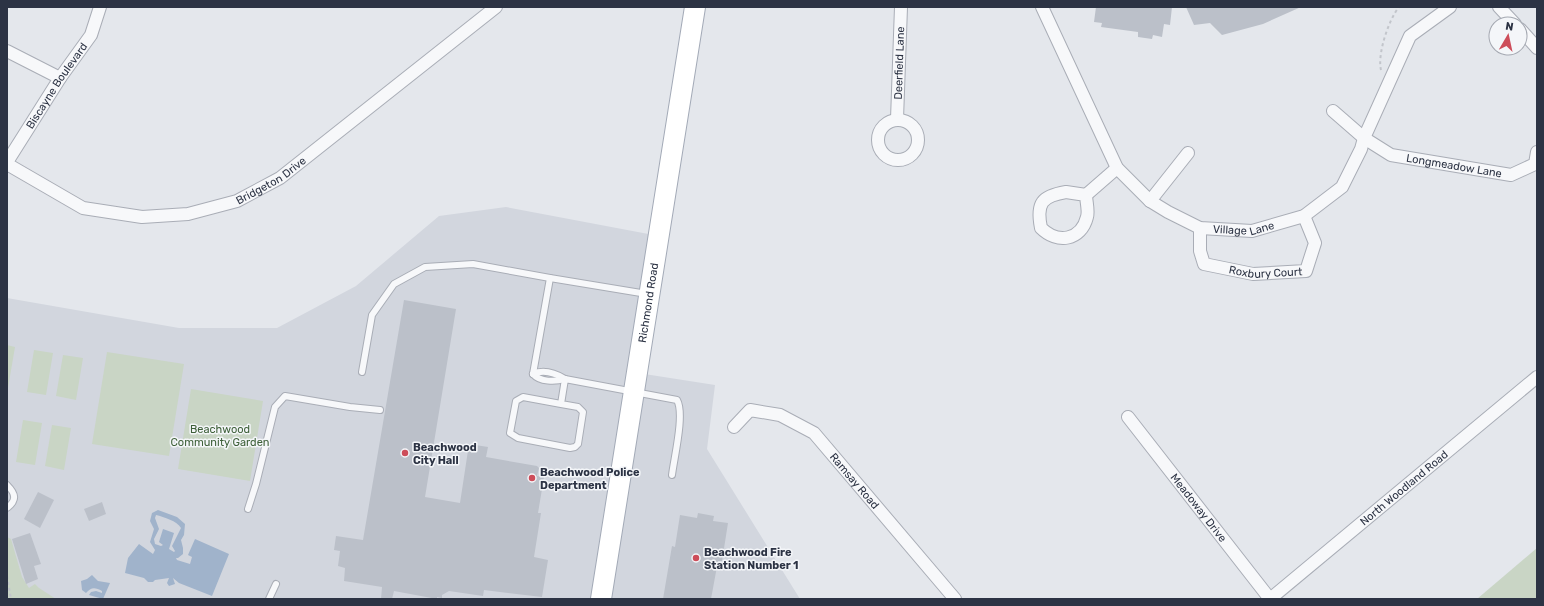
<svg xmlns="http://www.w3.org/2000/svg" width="1544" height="606" font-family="Rubik,sans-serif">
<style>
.built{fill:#d2d6de}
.green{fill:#c9d5c5}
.water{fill:#a0b3cb;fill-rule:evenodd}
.building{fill:#bbc0c9}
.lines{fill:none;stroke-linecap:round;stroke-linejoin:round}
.service-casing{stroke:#a9adb6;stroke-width:8}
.minor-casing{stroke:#a9adb6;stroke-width:14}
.primary-casing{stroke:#a3aab7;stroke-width:22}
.path{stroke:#c2c5cb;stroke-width:2;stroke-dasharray:3 3;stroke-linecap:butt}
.service{stroke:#f7f8fa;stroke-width:6}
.minor{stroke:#f7f8fa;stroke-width:12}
.primary{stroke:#fff;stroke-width:20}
.poi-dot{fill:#cd4d5a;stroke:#f4f6f9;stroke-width:1.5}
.labels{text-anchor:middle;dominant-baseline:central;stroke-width:3;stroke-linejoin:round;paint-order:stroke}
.street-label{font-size:11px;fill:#2c3344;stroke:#f4f6f9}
.park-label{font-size:11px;fill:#3e6039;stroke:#f4f6f9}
.poi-label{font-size:11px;font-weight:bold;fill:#2c3344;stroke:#f4f6f9;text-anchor:start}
</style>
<rect width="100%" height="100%" fill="#e4e7ec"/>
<!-- built -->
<path class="built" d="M506,207L659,236L638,373L715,385L707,449L800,599H7V298L179,328H277L356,286L439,216Z"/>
<!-- green -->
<g class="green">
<path d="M7,345L15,347L8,388H7Z"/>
<path d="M34,350L53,353L46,395L27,392Z"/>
<path d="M107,352L184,364L169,456L92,444Z"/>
<path d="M63,355L83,358L76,400L56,396Z"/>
<path d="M191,389L263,401L250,481L178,469Z"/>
<path d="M23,420L42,423L35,465L16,462Z"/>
<path d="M52,425L71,428L64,470L45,466Z"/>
<path d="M7,537L11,539L22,577L29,588L35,584L39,588L56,599H7Z"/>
<path d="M1537,548V599H1477Z"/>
</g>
<!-- water -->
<g class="water">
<path d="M158,510L177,517L185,524L184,535L181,540L183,548V554L178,558H176L177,560L190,564L192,557L188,555L195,539L229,554L212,596L179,583L173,578L175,584L169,586L167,583L169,578L155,580L153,582H148L144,578L125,573L128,558L139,544L153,554L155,550L150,542L154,529L150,521L152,513ZM156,515C164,517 177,521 181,528L172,546L175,551L174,552L169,549L174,533L163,529L159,542L163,545L161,546L155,544L154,539L159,529L155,518Z"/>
<path d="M92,575L98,581L110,583L103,599L89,595L91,592L96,591L102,593V591C95,587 91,587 86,593L82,590L81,581L87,579Z"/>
</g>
<!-- building -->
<g class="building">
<path d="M1096,7H1172L1170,25L1164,24L1162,37L1153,35L1152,39L1138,37V32L1101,27L1102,23L1094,22Z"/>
<path d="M1186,7H1301L1263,24L1222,35L1210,23L1194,25Z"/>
<path d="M404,300L456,309L425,497L460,503L469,444L488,447L486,457L537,466L539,468L537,476L544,477L538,513H541L534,557L548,560L542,597L484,590L483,596L449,591L442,595V598L437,597V599L394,591L392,599H381L382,587L344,581L345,568L338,566L340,551L334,550L336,536L363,540Z"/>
<path d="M38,492L54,500L40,528L24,519Z"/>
<path d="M102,502L106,514L89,521L84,509Z"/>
<path d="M698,513L714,516L713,521L728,523L722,561H718L711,599H663L672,546L675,547L680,515L697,518Z"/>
<path d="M30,533L41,564L34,566L38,579L26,584L12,539Z"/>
</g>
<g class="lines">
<defs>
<g id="service">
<path d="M362,372L372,315L394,284L425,267L473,264L550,278"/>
<path d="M533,374L550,278L647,294"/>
<path d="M533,374C544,369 555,373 565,379"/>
<path d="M533,374C540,382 555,382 565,379"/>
<path d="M561,404L578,407L583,412L578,444L575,447L570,448L518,438L510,433L516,401L523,397L561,404L565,379L677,400C685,414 674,458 672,475"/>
<path d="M7,485C16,494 17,500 7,508"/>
<path d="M248,509L256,484L275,407L285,396L350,407L380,410"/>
<path d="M269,599L276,584"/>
</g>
<g id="minor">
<path id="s1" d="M1042,7L1117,168L1150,201L1168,212L1200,228L1252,231L1304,216L1342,187L1361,149L1364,138L1410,36L1450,7"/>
<path d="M1499,7L1515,24"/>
<path d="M1520,29L1537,48"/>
<path d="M7,51L60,78"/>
<path id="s2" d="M1333,111L1364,138L1391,155L1511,175L1535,164L1537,152"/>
<path id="s3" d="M897,119L901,7"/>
<circle cx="898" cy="140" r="20"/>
<path id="s4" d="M7,162L60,78L91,35L100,7"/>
<path id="s5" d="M7,164L83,208L142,217L188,214L237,201L280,178L496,7"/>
<path d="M1066,192L1086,195C1086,201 1089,211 1087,217C1081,241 1057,244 1041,228C1036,203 1042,196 1066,192Z"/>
<path d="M1086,195L1117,168"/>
<path d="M1150,201L1188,153"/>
<path id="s6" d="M1200,228V251L1204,264L1253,274L1306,271L1315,243L1304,216"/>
<path id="s7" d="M1128,417L1270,599"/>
<path id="s8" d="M734,427L750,410L780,415L814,433L955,599"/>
<path id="s9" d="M1270,599L1537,377"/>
</g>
<g id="primary">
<path id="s10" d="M601,599L695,7"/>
</g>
</defs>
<!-- service casing -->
<use href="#service" class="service-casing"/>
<!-- minor casing -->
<use href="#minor" class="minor-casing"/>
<!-- primary casing -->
<use href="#primary" class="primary-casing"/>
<!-- path -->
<g class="path">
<path d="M1381,70C1377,54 1389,19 1399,7"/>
<path d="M7,576L11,599"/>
</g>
<!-- service -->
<use href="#service" class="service"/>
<!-- minor -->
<use href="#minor" class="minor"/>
<!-- primary -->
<use href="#primary" class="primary"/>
</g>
<!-- markers -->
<g class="poi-dot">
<circle cx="405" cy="453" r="4"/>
<circle cx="532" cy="478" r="4"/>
<circle cx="696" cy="558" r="4"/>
</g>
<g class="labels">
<!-- street labels -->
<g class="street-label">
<text stroke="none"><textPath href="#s3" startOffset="56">Deerfield Lane</textPath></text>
<text stroke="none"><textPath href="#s4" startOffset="91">Biscayne Boulevard</textPath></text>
<text stroke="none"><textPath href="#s2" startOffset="137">Longmeadow Lane</textPath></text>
<text stroke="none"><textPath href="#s5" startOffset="284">Bridgeton Drive</textPath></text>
<text stroke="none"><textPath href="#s1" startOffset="325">Village Lane</textPath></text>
<text stroke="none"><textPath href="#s6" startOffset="99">Roxbury Court</textPath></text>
<text stroke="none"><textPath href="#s10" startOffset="300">Richmond Road</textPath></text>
<text stroke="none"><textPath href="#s8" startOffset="155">Ramsay Road</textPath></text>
<text stroke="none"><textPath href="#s9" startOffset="174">North Woodland Road</textPath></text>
<text stroke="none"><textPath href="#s7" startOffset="115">Meadoway Drive</textPath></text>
</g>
<!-- park labels -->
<g class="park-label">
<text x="220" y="429">Beachwood<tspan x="220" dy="13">Community Garden</tspan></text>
</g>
<!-- poi labels -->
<g class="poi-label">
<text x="413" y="447">Beachwood<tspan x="413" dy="13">City Hall</tspan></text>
<text x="540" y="472">Beachwood Police<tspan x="540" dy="13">Department</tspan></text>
<text x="704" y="552">Beachwood Fire<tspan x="704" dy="13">Station Number 1</tspan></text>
</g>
</g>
<!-- border -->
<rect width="1544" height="606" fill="none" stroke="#2c3344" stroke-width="16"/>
<!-- north arrow -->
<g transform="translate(1508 36) rotate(9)"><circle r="19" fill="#f4f6f9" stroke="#a4a8b1"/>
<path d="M0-3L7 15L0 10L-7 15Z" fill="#cd4d5a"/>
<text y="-6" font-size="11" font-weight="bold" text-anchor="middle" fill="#2c3344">N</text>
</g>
</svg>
